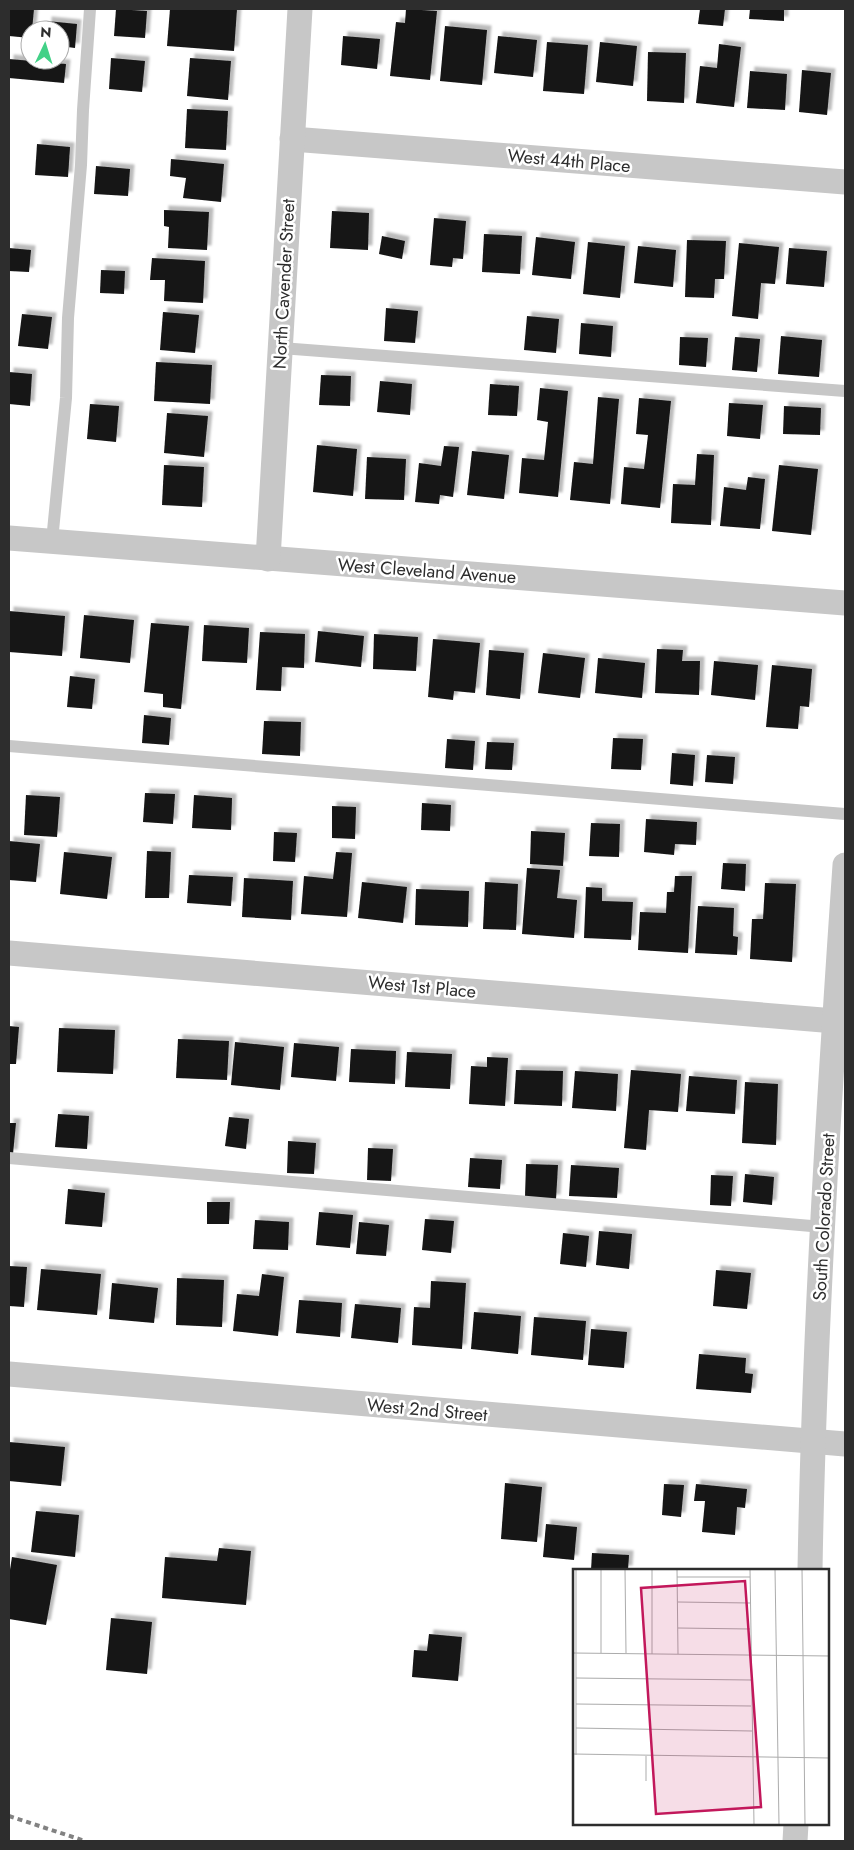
<svg xmlns="http://www.w3.org/2000/svg" width="854" height="1850" font-family="Jost,sans-serif">
<style>
.building{fill:#141414;filter:url(#shadow)}
.lines{fill:none;stroke-linecap:round;stroke-linejoin:round}
.service{stroke:#c7c7c7;stroke-width:12}
.minor{stroke:#c7c7c7;stroke-width:25}
.rail{stroke:#828282;stroke-width:4;stroke-dasharray:5 4;stroke-linecap:butt}
.labels{text-anchor:middle;dominant-baseline:central;stroke-width:5;stroke-linejoin:round;paint-order:stroke}
.street-label{font-size:18px;fill:#2d2d2d;stroke:#fff}
.inset-road{fill:none;stroke:#ababab;stroke-width:1}
.view{fill:#c2185b;fill-opacity:0.15;stroke:#c2185b;stroke-width:2.5}
.inset-edge{fill:none;stroke:#2d2d2d;stroke-width:2.5}
</style>
<defs>
<filter id="shadow"><feDropShadow dx="4.5" dy="-4.5" stdDeviation="1" flood-color="#0004"/></filter>
</defs>
<rect width="100%" height="100%" fill="#fff"/>
<!-- building -->
<g class="building">
<path d="M9,9H34L32,30H30V38L9,36Z"/>
<path d="M116,9L147,11L145,38L114,36Z"/>
<path d="M170,9H237L234,51L167,46Z"/>
<path d="M406,9L437,11L430,80L390,76L396,22L405,23Z"/>
<path d="M700,9H725L723,26L698,24Z"/>
<path d="M750,9H784V21L749,19Z"/>
<path d="M47,21L77,24L75,48L60,46V30H47Z"/>
<path d="M445,26L487,30L482,85L440,81Z"/>
<path d="M343,36L380,39L377,69L341,65Z"/>
<path d="M498,36L537,40L533,77L494,73Z"/>
<path d="M547,42L588,45L584,94L543,91Z"/>
<path d="M600,42L637,46L633,86L596,82Z"/>
<path d="M719,44L741,47L734,107L696,103L700,66L717,68Z"/>
<path d="M648,52L686,53L684,103L647,101Z"/>
<path d="M111,58L145,61L142,92L109,89Z"/>
<path d="M190,58L231,61L228,100L187,96Z"/>
<path d="M9,59L66,64L64,83L9,78Z"/>
<path d="M802,70L831,73L827,115L799,112Z"/>
<path d="M750,71L787,74L785,110L747,108Z"/>
<path d="M187,109L228,111L226,150L185,148Z"/>
<path d="M37,144L70,147L68,177L35,175Z"/>
<path d="M171,159L224,164L221,202L183,198L186,178L170,176Z"/>
<path d="M96,166L130,169L128,196L94,194Z"/>
<path d="M164,210L209,212L207,250L168,248L169,227L164,226Z"/>
<path d="M332,211L369,213L368,250L330,248Z"/>
<path d="M434,218L466,221L463,259L453,258L452,267L430,265Z"/>
<path d="M484,234L522,236L520,274L482,272Z"/>
<path d="M382,236L405,241L402,259L379,254Z"/>
<path d="M536,237L575,242L571,279L532,275Z"/>
<path d="M687,240L726,241L724,279H715L714,298L685,297Z"/>
<path d="M588,242L625,246L620,298L583,294Z"/>
<path d="M739,243L779,247L775,284L761,283L758,319L732,316Z"/>
<path d="M638,246L676,250L673,287L634,283Z"/>
<path d="M9,248L31,250L29,272L9,271Z"/>
<path d="M789,248L827,251L824,287L786,284Z"/>
<path d="M152,258L205,261L203,303L164,301L165,280H150Z"/>
<path d="M101,270L125,271L124,294L100,293Z"/>
<path d="M386,308L418,311L415,343L384,341Z"/>
<path d="M163,312L199,315L195,353L160,350Z"/>
<path d="M22,314L52,317L48,349L18,346Z"/>
<path d="M527,316L559,319L556,353L524,350Z"/>
<path d="M581,323L613,326L611,357L579,354Z"/>
<path d="M781,336L822,340L819,377L778,374Z"/>
<path d="M680,337L708,338L706,367L679,365Z"/>
<path d="M735,337L760,339L757,372L732,370Z"/>
<path d="M156,362L212,365L210,404L154,401Z"/>
<path d="M9,372L32,374L30,406L9,404Z"/>
<path d="M321,375L351,376L350,406L319,405Z"/>
<path d="M380,381L412,384L410,415L377,412Z"/>
<path d="M490,384L519,386L517,416L488,415Z"/>
<path d="M540,388L568,391L558,497L519,493L522,458L544,460L548,422L537,420Z"/>
<path d="M598,397L619,399L610,504L570,500L574,462L593,464Z"/>
<path d="M639,398L671,401L660,508L621,504L624,467L644,469L648,435L636,434Z"/>
<path d="M729,403L763,405L760,439L727,436Z"/>
<path d="M90,404L119,406L116,442L87,439Z"/>
<path d="M784,406L821,408L820,435L783,434Z"/>
<path d="M167,413L208,416L204,457L164,453Z"/>
<path d="M317,445L357,449L353,496L313,492Z"/>
<path d="M444,446L459,447L453,497L440,495L439,504L415,502L419,463L441,466Z"/>
<path d="M472,451L509,455L504,499L467,495Z"/>
<path d="M697,454L714,455L711,525L671,523L673,484L695,485Z"/>
<path d="M367,457L406,459L404,500L365,499Z"/>
<path d="M164,465L204,467L202,507L162,505Z"/>
<path d="M779,465L818,469L811,535L772,531Z"/>
<path d="M748,477L765,479L760,529L720,526L724,487L746,490Z"/>
<path d="M9,611L65,616L62,656L9,652Z"/>
<path d="M84,615L134,620L130,663L80,658Z"/>
<path d="M151,623L189,626L181,709L163,707V694L144,692Z"/>
<path d="M204,625L249,628L247,663L202,661Z"/>
<path d="M318,631L364,636L361,667L315,662Z"/>
<path d="M260,632L305,634L304,668L282,667L281,691L256,690Z"/>
<path d="M374,634L418,637L416,671L373,669Z"/>
<path d="M433,639L480,643L475,693L454,691L453,700L428,697Z"/>
<path d="M657,649L683,650L682,661H700L699,695L655,693Z"/>
<path d="M489,650L524,653L520,699L486,695Z"/>
<path d="M543,653L585,658L580,698L538,693Z"/>
<path d="M598,658L645,663L642,698L595,693Z"/>
<path d="M714,661L758,665L755,700L711,695Z"/>
<path d="M772,665L812,669L809,707L800,706L798,729L766,727Z"/>
<path d="M70,676L95,679L92,709L67,707Z"/>
<path d="M144,715L171,718L169,745L142,743Z"/>
<path d="M264,721L301,722L300,756L262,754Z"/>
<path d="M613,738L643,739L641,770L611,769Z"/>
<path d="M447,739L475,741L473,770L445,768Z"/>
<path d="M487,742L514,743L512,770L485,769Z"/>
<path d="M672,753L695,755L693,786L670,784Z"/>
<path d="M707,755L735,757L733,784L705,782Z"/>
<path d="M145,793L175,794L173,824L143,822Z"/>
<path d="M26,795L60,797L57,837L24,835Z"/>
<path d="M194,795L232,798L231,830L192,828Z"/>
<path d="M422,803L451,805L450,831L421,830Z"/>
<path d="M332,806L356,807L355,839L332,838Z"/>
<path d="M646,819L697,822L696,845L675,844L674,855L644,852Z"/>
<path d="M591,823L620,824L619,857L589,856Z"/>
<path d="M531,831L565,833L563,866L530,864Z"/>
<path d="M274,832L297,833L295,862L273,861Z"/>
<path d="M9,841L40,844L36,882L9,880Z"/>
<path d="M147,851L171,852L169,898H145Z"/>
<path d="M64,852L112,857L107,899L60,894Z"/>
<path d="M336,852L352,853L347,917L301,914L304,876L333,879Z"/>
<path d="M723,863L746,864L745,891L721,889Z"/>
<path d="M527,868L560,870L557,898L577,900L574,938L522,934Z"/>
<path d="M189,875L233,877L231,906L187,903Z"/>
<path d="M675,876H692L688,953L638,950L640,912L666,913L667,892H674Z"/>
<path d="M244,878L293,881L291,920L242,917Z"/>
<path d="M362,882L407,887L403,923L358,918Z"/>
<path d="M485,882L518,884L516,930L483,929Z"/>
<path d="M765,883L796,884L792,962L750,959L752,919H763Z"/>
<path d="M586,887L602,888V901L633,902L631,940L584,938Z"/>
<path d="M416,889L469,891L468,927L415,925Z"/>
<path d="M698,906L734,908L733,936L738,937L737,955L695,953Z"/>
<path d="M9,1026L19,1027L16,1064H9Z"/>
<path d="M59,1028L115,1030L113,1074L57,1072Z"/>
<path d="M178,1039L229,1041L227,1080L176,1078Z"/>
<path d="M235,1042L284,1047L280,1090L231,1085Z"/>
<path d="M294,1043L339,1047L336,1081L291,1077Z"/>
<path d="M351,1049L396,1051L395,1084L349,1082Z"/>
<path d="M407,1052L452,1054L450,1089L405,1087Z"/>
<path d="M487,1057L508,1058L505,1106L469,1104L471,1066L487,1067Z"/>
<path d="M516,1070L563,1071L562,1106L514,1104Z"/>
<path d="M631,1070L681,1074L678,1112L649,1110L646,1150L624,1148Z"/>
<path d="M575,1071L618,1074L616,1111L572,1108Z"/>
<path d="M689,1076L737,1080L735,1114L686,1111Z"/>
<path d="M745,1082L778,1084L776,1145L742,1143Z"/>
<path d="M58,1114L89,1116L87,1149L55,1147Z"/>
<path d="M229,1117L249,1119L246,1149L225,1146Z"/>
<path d="M9,1123H16L13,1154H9Z"/>
<path d="M288,1141L316,1143L314,1174L287,1173Z"/>
<path d="M368,1148L393,1149L391,1181L367,1180Z"/>
<path d="M470,1158L502,1160L500,1189L468,1187Z"/>
<path d="M526,1164L558,1165L556,1199L525,1197Z"/>
<path d="M571,1165L619,1168L617,1198L569,1196Z"/>
<path d="M745,1174L774,1177L772,1205L743,1202Z"/>
<path d="M711,1175L733,1176L731,1206L710,1205Z"/>
<path d="M68,1189L105,1193L102,1227L65,1224Z"/>
<path d="M207,1202H230L229,1224H207Z"/>
<path d="M319,1212L353,1215L350,1248L316,1245Z"/>
<path d="M425,1219L454,1221L451,1253L422,1250Z"/>
<path d="M255,1220L289,1222L288,1250L253,1249Z"/>
<path d="M359,1222L389,1225L386,1256L356,1254Z"/>
<path d="M599,1231L632,1234L629,1269L596,1265Z"/>
<path d="M563,1233L589,1236L586,1267L560,1264Z"/>
<path d="M9,1266L27,1267L24,1307L9,1306Z"/>
<path d="M41,1269L101,1274L97,1315L37,1310Z"/>
<path d="M716,1270L751,1273L747,1309L713,1306Z"/>
<path d="M262,1274L284,1277L278,1336L233,1331L237,1294L259,1296Z"/>
<path d="M177,1278L224,1280L222,1327L176,1325Z"/>
<path d="M431,1281L466,1283L462,1349L412,1345L414,1307L430,1308Z"/>
<path d="M112,1283L158,1288L154,1323L109,1319Z"/>
<path d="M299,1300L342,1303L340,1337L296,1333Z"/>
<path d="M355,1304L401,1308L398,1343L351,1338Z"/>
<path d="M474,1312L521,1316L518,1354L471,1349Z"/>
<path d="M534,1317L586,1321L583,1360L531,1355Z"/>
<path d="M591,1329L627,1332L624,1368L588,1365Z"/>
<path d="M699,1354L746,1358L745,1373L753,1374L751,1393L696,1389Z"/>
<path d="M9,1442L65,1447L61,1486L9,1481Z"/>
<path d="M505,1483L542,1487L537,1542L501,1539Z"/>
<path d="M664,1484L684,1485L681,1517L662,1515Z"/>
<path d="M696,1484L747,1489L745,1508L737,1507L735,1535L702,1532L705,1501H694Z"/>
<path d="M36,1511L79,1515L75,1557L31,1552Z"/>
<path d="M546,1524L577,1527L574,1560L543,1557Z"/>
<path d="M219,1548L251,1551L246,1605L162,1598L165,1557L217,1561Z"/>
<path d="M592,1553L629,1555L628,1570H591Z"/>
<path d="M12,1557L57,1565L46,1625L9,1619V1576Z"/>
<path d="M111,1618L152,1622L147,1674L106,1670Z"/>
<path d="M429,1634L462,1637L458,1681L412,1677L414,1650L427,1651Z"/>
</g>
<g class="lines">
<!-- service -->
<g class="service">
<path d="M281,348L845,391"/>
<path d="M52,541L66,398L68,318L81,165L83,110L90,9"/>
<path d="M9,746L845,814"/>
<path d="M9,1158L823,1227"/>
</g>
<!-- minor -->
<g class="minor">
<path d="M292,139L845,182"/>
<path d="M9,538L845,603"/>
<path d="M268,559L300,9"/>
<path d="M9,953L835,1021"/>
<path d="M9,1374L845,1444"/>
<path d="M810,1570C814,1335 829,1099 845,865"/>
<path d="M795,1841L796,1824"/>
</g>
<!-- rail -->
<path class="rail" d="M9,1816L85,1841"/>
</g>
<g class="labels">
<!-- street labels -->
<g class="street-label">
<text transform="translate(569 161) rotate(5)">West 44th Place</text>
<text transform="translate(284 284) rotate(-87)">North Cavender Street</text>
<text transform="translate(427 571) rotate(4)">West Cleveland Avenue</text>
<text transform="translate(422 987) rotate(5)">West 1st Place</text>
<text transform="translate(824 1217) rotate(-87)">South Colorado Street</text>
<text transform="translate(427 1410) rotate(5)">West 2nd Street</text>
</g>
</g>
<!-- overview -->
<g transform="translate(573 1569)">
<rect width="256" height="256" fill="#fff"/>
<path class="inset-road" d="M3,0V186M28,0V84M52,0L53,84M79,0V85M104,0L105,85M177,0L181,256M202,0L206,256M229,0L232,256M104,8H177M105,33L177,34M105,59L177,60M0,84L257,87M3,109L178,111M3,135L178,137M3,159L179,162M0,185L257,189M73,212V187"/>
<path class="view" d="M172,12L188,238L83,245L68,19Z"/>
<rect width="256" height="256" class="inset-edge"/>
</g>
<!-- border -->
<rect width="854" height="1850" fill="none" stroke="#2d2d2d" stroke-width="20"/>
<!-- north arrow -->
<g transform="translate(45 45) rotate(4)"><circle r="24" fill="#ffffff" stroke="#ababab"/>
<path d="M0-4L9 19L0 12L-9 19Z" fill="#42d187"/>
<text y="-8" font-size="14" font-weight="bold" text-anchor="middle" fill="#2d2d2d">N</text>
</g>
</svg>
